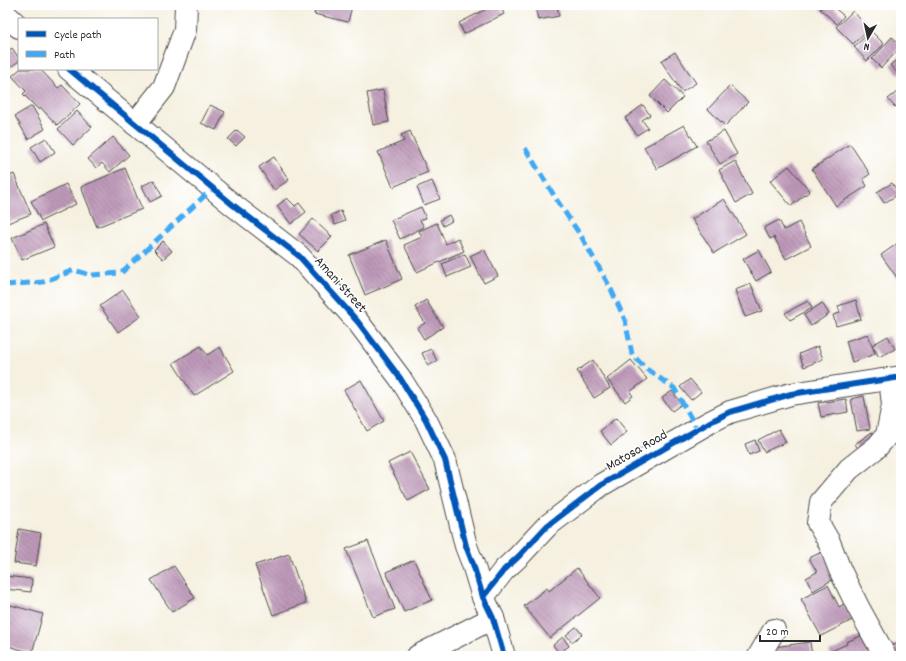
<svg xmlns="http://www.w3.org/2000/svg" width="906" height="661" font-family="Dekko,sans-serif">
<style>
.building{fill:url(#building-back-hatch)}
.lines{fill:none;stroke-linecap:round;stroke-linejoin:round}
.minor-casing{stroke:#494946;stroke-width:24}
.minor{stroke:#fff;stroke-width:22}
.quiet{stroke:#3fa9f5;stroke-width:5;stroke-dasharray:10 5;stroke-linecap:butt}
.cycleway-casing{stroke:#fff;stroke-width:8}
.cycleway{stroke:#0057b8;stroke-width:6}
.labels{text-anchor:middle;dominant-baseline:central;stroke-width:3;stroke-linejoin:round;paint-order:stroke}
.street-label{font-size:14px;fill:#2b2b2b;stroke:#fff}
</style>
<defs>
<pattern id="building-back-hatch" width="6" height="6" patternUnits="userSpaceOnUse"><rect width="6" height="6" fill="#be99b9"/><path d="M-1 5l2 2M0 0l6 6M5-1l2 2" fill="none" stroke="#9b7d97"/></pattern>
</defs>
<rect width="100%" height="100%" fill="#fff"/>
<filter id="ink" filterUnits="userSpaceOnUse"><feTurbulence type="fractalNoise" baseFrequency=".025" numOctaves="2"/><feDisplacementMap in="SourceGraphic" scale="8" xChannelSelector="R" yChannelSelector="G"/><feConvolveMatrix kernelMatrix="1 2 1 2 8 2 1 2 1" color-interpolation-filters="sRGB"/></filter>
<filter id="wash" filterUnits="userSpaceOnUse"><feTurbulence type="fractalNoise" baseFrequency=".012" numOctaves="4" result="noise"/><feDisplacementMap in="SourceGraphic" scale="16" xChannelSelector="R" yChannelSelector="G"/><feGaussianBlur stdDeviation="0.9" result="paint"/><feColorMatrix in="noise" values="0 0 0 0 0 0 0 0 0 0 0 0 0 0 0 0 0 1.4 0 .05"/><feComposite in="paint" operator="in"/></filter>
<g filter="url(#wash)">
<rect width="100%" height="100%" fill="#f5f0e0"/>
<g id="blocks">
<!-- building -->
<g class="building">
<path d="M317,5L352,6L348,22L314,14Z"/>
<path d="M494,5H500L504,14L464,34L459,23Z"/>
<path d="M535,5H557L559,16L538,20Z"/>
<path d="M824,5H831L844,16L837,24L820,9Z"/>
<path d="M853,11L869,29L853,44L836,27Z"/>
<path d="M871,31L884,44L867,61L854,47Z"/>
<path d="M892,37L901,45V47L881,68L872,59Z"/>
<path d="M12,48L19,58V61L5,71V53Z"/>
<path d="M675,52L696,83L682,92L661,61Z"/>
<path d="M901,56V73L899,75L890,65Z"/>
<path d="M20,69H40L58,88L62,85L80,104L57,125L41,108L39,110L23,94L26,91L12,76Z"/>
<path d="M665,80L683,97L667,113L650,96Z"/>
<path d="M730,86L748,102L725,126L708,109Z"/>
<path d="M383,90L389,122L373,125L367,93Z"/>
<path d="M897,92L901,97V103L895,107L888,99Z"/>
<path d="M210,105L225,112L216,130L201,123Z"/>
<path d="M643,105L650,115L642,120L648,128L637,135L625,118Z"/>
<path d="M32,106L45,129L28,139L15,116Z"/>
<path d="M77,111L92,127L73,145L58,129Z"/>
<path d="M684,125L697,146L657,169L644,147Z"/>
<path d="M237,130L245,137L236,146L228,139Z"/>
<path d="M410,131L428,172L393,187L378,152L404,141L401,135Z"/>
<path d="M724,131L737,154L720,164L706,141Z"/>
<path d="M113,137L129,155L110,172L102,163L96,168L88,159Z"/>
<path d="M46,138L55,152L40,162L31,147Z"/>
<path d="M850,144L870,174L863,179L867,186L836,206L812,169Z"/>
<path d="M274,157L289,180L274,190L259,167Z"/>
<path d="M735,161L752,194L736,203L719,170Z"/>
<path d="M789,166L810,191L791,206L770,181Z"/>
<path d="M125,168L142,209L97,227L81,187Z"/>
<path d="M14,174L31,214L5,224V178Z"/>
<path d="M154,180L162,196L150,202L142,186Z"/>
<path d="M432,181L440,199L424,205L417,187Z"/>
<path d="M892,183L899,194L884,203L877,192Z"/>
<path d="M66,184L76,204L41,221L31,201Z"/>
<path d="M287,198L295,206L299,203L306,212L291,224L277,206Z"/>
<path d="M724,199L746,234L714,253L692,219Z"/>
<path d="M421,207L426,218L420,220L424,227L400,239L391,220Z"/>
<path d="M341,211L345,221L335,225L331,215Z"/>
<path d="M449,215L452,221L443,226L440,220Z"/>
<path d="M313,219L332,237L318,251L299,234Z"/>
<path d="M779,220L784,230L799,222L811,246L786,259L774,237L770,239L764,228Z"/>
<path d="M437,223L446,244L458,238L464,251L417,272L404,245L422,237L419,231Z"/>
<path d="M44,224L54,247L22,260L12,238Z"/>
<path d="M386,240L402,279L365,295L349,255Z"/>
<path d="M163,241L172,251L163,259L154,250Z"/>
<path d="M901,241V281L900,282L881,255Z"/>
<path d="M484,249L498,276L484,283L470,256Z"/>
<path d="M759,250L771,272L756,281L743,259Z"/>
<path d="M465,254L471,267L447,277L442,264Z"/>
<path d="M751,284L762,311L745,317L735,290Z"/>
<path d="M123,290L141,316L118,332L100,306Z"/>
<path d="M426,300L443,327L424,339L417,328L425,323L415,307Z"/>
<path d="M856,300L861,319L836,326L833,315L840,313L838,306Z"/>
<path d="M808,301L812,308L790,320L785,313Z"/>
<path d="M822,303L829,314L811,326L804,315Z"/>
<path d="M868,334L875,354L852,362L846,341Z"/>
<path d="M888,336L895,349L879,357L872,345Z"/>
<path d="M201,346L207,355L220,347L234,371L194,396L173,363Z"/>
<path d="M818,346L823,359L804,367L799,354Z"/>
<path d="M431,349L437,361L428,366L422,353Z"/>
<path d="M593,360L610,388L594,398L577,371Z"/>
<path d="M631,360L647,379L630,392L633,396L625,402L607,379Z"/>
<path d="M690,379L701,392L691,400L680,387Z"/>
<path d="M361,380L384,421L367,431L344,390Z"/>
<path d="M672,391L682,404L672,411L662,398Z"/>
<path d="M864,396L870,429L857,431L851,399Z"/>
<path d="M846,399L848,412L821,417L818,403Z"/>
<path d="M616,418L627,432L611,445L600,431Z"/>
<path d="M779,429L786,442L764,452L758,440Z"/>
<path d="M872,432L879,442L862,454L855,444Z"/>
<path d="M755,440L759,451L749,455L745,444Z"/>
<path d="M410,452L430,489L408,501L388,463Z"/>
<path d="M19,529L41,533L36,566L14,563Z"/>
<path d="M368,541L395,609L373,617L346,549Z"/>
<path d="M822,552L837,577L813,591L806,578L817,572L809,558Z"/>
<path d="M289,554L306,603L273,615L255,565Z"/>
<path d="M414,560L432,600L404,612L386,572Z"/>
<path d="M174,566L195,598L172,612L151,580Z"/>
<path d="M577,568L600,598L550,638L524,606L547,588L549,591Z"/>
<path d="M5,576L32,579L31,592L5,589Z"/>
<path d="M828,585L839,607L844,604L852,620L821,636L801,599Z"/>
<path d="M7,604L43,614L32,653L5,645V612Z"/>
<path d="M576,627L582,634L572,642L566,635Z"/>
<path d="M868,633L878,656H831L829,652L847,644L846,642Z"/>
<path d="M563,637L569,646L559,653L553,645Z"/>
<path d="M810,642L812,656H775L774,647Z"/>
<path d="M901,642V656H895L891,646Z"/>
</g>
</g>
</g>
<g filter="url(#ink)">
<use href="#blocks" fill-opacity="0" stroke="#494946" stroke-width="1"/>
<g class="lines">
<defs>
<g id="minor">
<path d="M5,14L19,27"/>
<path d="M69,69L233,205L299,256L358,322L400,378L426,420L445,460L466,546L473,564L483,597"/>
<path d="M135,124L164,87L185,30L186,5"/>
<path d="M418,656L493,618"/>
<path d="M504,656L493,618L483,597L504,570L519,556L547,526L601,485L710,422L730,412L791,394L901,377"/>
<path d="M759,656L774,630"/>
<path d="M885,656L858,607L840,570L829,542L818,523L821,502L849,469L877,447L887,435L893,405L890,379"/>
</g>
</defs>
<!-- minor casing -->
<use href="#minor" class="minor-casing"/>
<!-- minor -->
<use href="#minor" class="minor"/>
<!-- quiet -->
<g class="quiet">
<path d="M525,148L558,202L581,236L610,287L625,320L632,354L645,368L674,388L697,429"/>
<path d="M5,285L43,282L74,270L91,275L121,273L213,188"/>
</g>
<defs>
<g id="cycleway">
<path d="M69,69L233,205L299,256L358,322L400,378L426,420L445,460L466,546L473,564L483,597"/>
<path d="M504,656L493,618L483,597L504,570L519,556L547,526L601,485L710,422L730,412L791,394L901,377"/>
</g>
</defs>
<!-- cycleway casing -->
<use href="#cycleway" class="cycleway-casing"/>
<!-- cycleway -->
<use href="#cycleway" class="cycleway"/>
</g>
</g>
<g class="labels">
<!-- street labels -->
<g class="street-label">
<text transform="translate(340 285) rotate(48)">Amani Street</text>
<text transform="translate(637 451) rotate(-30)">Matosa Road</text>
</g>
</g>
<!-- margin -->
<rect width="906" height="661" fill="none" stroke="#fff" stroke-width="20"/>
<!-- legend -->
<rect x="18" y="18" width="140" height="52" fill="#ffffff" stroke="#aaaaaa"/>
<rect x="26" y="31" width="20" height="6" fill="#0057b8" stroke="#aaaaaa"/>
<text x="54" y="38" font-size="12" fill="#2b2b2b">Cycle path</text>
<rect x="26" y="51" width="20" height="6" fill="#3fa9f5" stroke="#aaaaaa"/>
<text x="54" y="58" font-size="12" fill="#2b2b2b">Path</text>
<!-- north arrow -->
<g transform="translate(868 38) rotate(189)" stroke="#ffffff" stroke-width="3" paint-order="stroke">
<path d="M0-3L7 15L0 10L-7 15Z" fill="#2b2b2b"/>
<text y="-6" font-size="11" font-weight="bold" text-anchor="middle" fill="#2b2b2b">N</text>
</g>
<!-- scale -->
<path d="M760 635v6h60v-6" fill="none" stroke="#2b2b2b" stroke-width="2"/>
<text x="766" y="635" font-size="12" fill="#2b2b2b" stroke="#ffffff" stroke-width="3" paint-order="stroke">20 m</text>
</svg>
